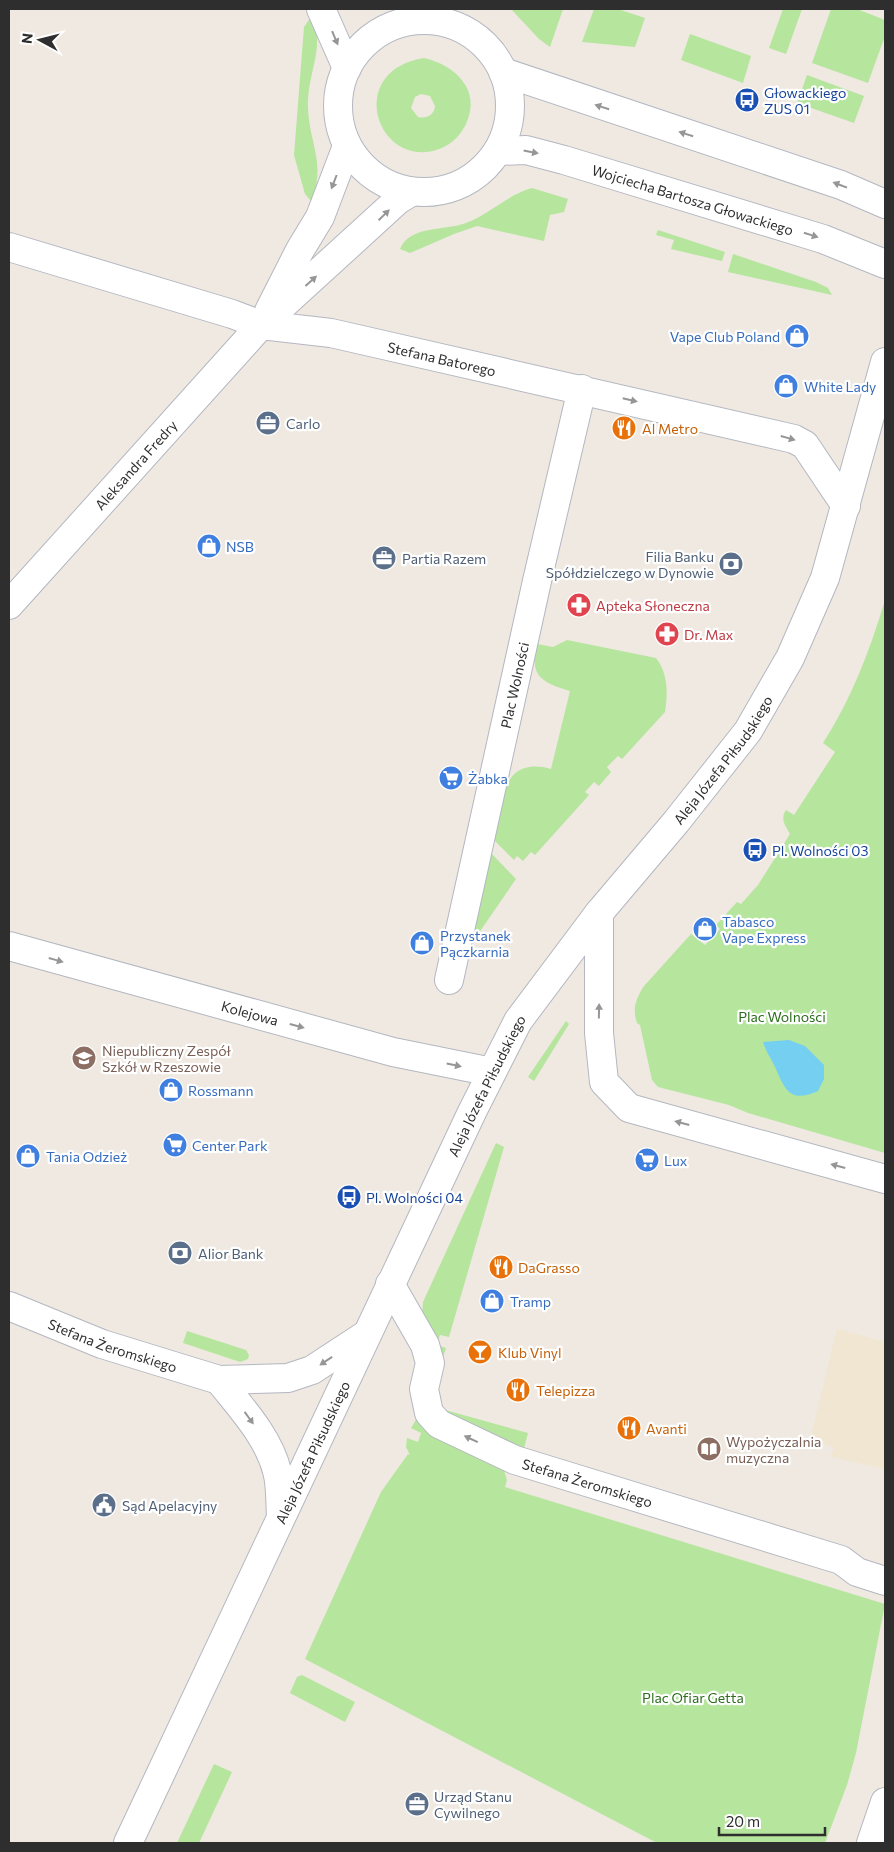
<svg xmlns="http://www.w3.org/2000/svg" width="894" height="1852" font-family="Commissioner,sans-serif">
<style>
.education{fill:#f0e6d1}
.green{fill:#b6e59e;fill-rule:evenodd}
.water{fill:#75cff0}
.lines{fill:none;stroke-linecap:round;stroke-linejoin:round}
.minor-casing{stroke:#b4b7c1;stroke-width:30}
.tertiary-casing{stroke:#b4b7c1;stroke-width:30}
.secondary-casing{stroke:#b4b7c1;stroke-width:30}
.minor{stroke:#fff;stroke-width:28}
.tertiary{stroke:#fff;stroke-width:28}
.secondary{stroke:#fff;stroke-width:28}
.oneway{fill:#969696}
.labels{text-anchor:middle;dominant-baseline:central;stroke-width:4.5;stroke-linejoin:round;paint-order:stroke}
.transit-label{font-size:14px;fill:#164399;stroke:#fff;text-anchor:start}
.street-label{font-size:14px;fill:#2e2e2e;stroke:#fff}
.shop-label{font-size:14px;fill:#366cbe;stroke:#fff;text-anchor:start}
.service-label{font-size:14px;fill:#4e5e75;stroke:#fff;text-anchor:start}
.food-label{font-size:14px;fill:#c56008;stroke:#fff;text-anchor:start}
.health-label{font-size:14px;fill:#be3a42;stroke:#fff;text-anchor:start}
.park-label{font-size:14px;fill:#2c6e1b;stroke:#fff}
.education-label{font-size:14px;fill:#785e54;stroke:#fff;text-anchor:start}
</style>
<rect width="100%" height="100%" fill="#efe9e1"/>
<!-- education -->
<path class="education" d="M837,1329L885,1342V1469L831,1457L834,1447L810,1440Z"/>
<!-- green -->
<g class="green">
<path d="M511,9H563L550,47L539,39Z"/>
<path d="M594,9H618L645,18L635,47L582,42Z"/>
<path d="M783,9H802L786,54L769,48Z"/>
<path d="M831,9H857L885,20V36L868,83L812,63Z"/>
<path d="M313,14C325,52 307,72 308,108C309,143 327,165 311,201L305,194L294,155L304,27Z"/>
<path d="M690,34L751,56L743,83L681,60Z"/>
<path d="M424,58C455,65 482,90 466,124C460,136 451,145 439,149C378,171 343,71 424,58ZM421,94L430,96L435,106C434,115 427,119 418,117L411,108L415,97Z"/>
<path d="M807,75L864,96L854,123L797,103Z"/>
<path d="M532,188L568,199L564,212L550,215L544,241L477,226L454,234L410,253L400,249C410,225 445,231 466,223C490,214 507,195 532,188Z"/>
<path d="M658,230L725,252L722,261L671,249L674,240L656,235Z"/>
<path d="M733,254L816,282L828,288L832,295L728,272Z"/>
<path d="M885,600V1153L748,1113L729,1105L658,1087L652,1080L640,1025L637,1023C632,1009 636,998 644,986L691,934L705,945L720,929L716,925L737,902L741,904L758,885L790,834C785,825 780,819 786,810L794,815L835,752L823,743C851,700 870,650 885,600Z"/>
<path d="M567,640L656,658C668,673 668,693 665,712L622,759L618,756L607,767L611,772L599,786L594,782L585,792L589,795L535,855L531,852L523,861L517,856L514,860L493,839C501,804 501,755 551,769L570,691C542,682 529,677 537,644L553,647Z"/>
<path d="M490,852L516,879L474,940L469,942Z"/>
<path d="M566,1021L569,1024L534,1081L528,1077Z"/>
<path d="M496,1143L504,1147L449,1337L440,1335L437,1345L446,1348L441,1363L422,1317L423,1302Z"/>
<path d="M187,1331L246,1350L249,1355L248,1359L240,1362L183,1343Z"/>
<path d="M438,1408L528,1433L523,1452L452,1420Z"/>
<path d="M417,1418L503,1467L507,1480L505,1487L885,1604L856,1753L847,1785L825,1843H657L305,1659L381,1492L408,1454L410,1455L406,1447L407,1438L418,1442L421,1433L411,1428Z"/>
<path d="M302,1675L355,1702L345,1722L290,1693L297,1677Z"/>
<path d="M214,1764L232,1772L199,1843H177Z"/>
</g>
<!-- water -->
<path class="water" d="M789,1040L805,1046L824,1065V1079L818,1091C789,1104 785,1089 775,1067C771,1058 766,1052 763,1042Z"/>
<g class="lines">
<defs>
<g id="minor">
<path d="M414,9L426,20"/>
<path id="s1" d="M9,247L232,314L261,325L331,333L794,439L805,445L846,506"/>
<path d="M269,311L300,250L320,217L347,146"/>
<path id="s2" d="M9,605L261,325L398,200L411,192"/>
<path d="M599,913V1033L604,1082L629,1108L885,1179"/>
<path id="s3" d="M9,946L393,1052L492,1072"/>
<path id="s4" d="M449,980L537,581L582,389"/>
<path id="s5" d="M390,1284L425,1345L430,1363L424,1389L429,1413L439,1424L515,1460L841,1560L857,1572L885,1581"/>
<path id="s6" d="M9,1306L102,1344L219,1380L288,1378L312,1370L367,1334"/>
<path d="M219,1380C241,1408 268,1436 277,1471C281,1485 280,1503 281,1517"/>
<path d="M871,1843L885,1802"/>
</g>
<g id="tertiary">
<path d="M321,9L347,68"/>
<circle cx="424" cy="106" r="86"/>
<path d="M503,72L841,185L885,204"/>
<path id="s7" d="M498,151L526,150L564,160L823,239L885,264"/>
</g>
<g id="secondary">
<path id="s8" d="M128,1843L472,1112L518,1021L599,913L676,822L748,731L790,658L825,578L885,362"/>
</g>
</defs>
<!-- minor casing -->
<use href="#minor" class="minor-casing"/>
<!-- tertiary casing -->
<use href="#tertiary" class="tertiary-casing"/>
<!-- secondary casing -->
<use href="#secondary" class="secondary-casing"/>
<!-- minor -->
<use href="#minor" class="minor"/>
<!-- tertiary -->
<use href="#tertiary" class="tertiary"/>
<!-- secondary -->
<use href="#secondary" class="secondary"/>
</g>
<!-- one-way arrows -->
<defs><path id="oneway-solid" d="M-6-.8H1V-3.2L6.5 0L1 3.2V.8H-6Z" transform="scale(1.25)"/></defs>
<g class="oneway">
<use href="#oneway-solid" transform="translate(335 38) rotate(67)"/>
<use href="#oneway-solid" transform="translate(602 107) rotate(-162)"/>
<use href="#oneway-solid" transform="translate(686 134) rotate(-162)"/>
<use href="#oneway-solid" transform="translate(531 152) rotate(11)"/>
<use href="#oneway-solid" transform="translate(334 182) rotate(111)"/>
<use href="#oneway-solid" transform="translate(840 185) rotate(-159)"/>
<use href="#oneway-solid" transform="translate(384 215) rotate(-44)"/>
<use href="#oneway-solid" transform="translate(811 235) rotate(18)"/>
<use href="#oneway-solid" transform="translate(311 281) rotate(-42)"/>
<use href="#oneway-solid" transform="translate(630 400) rotate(13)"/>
<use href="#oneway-solid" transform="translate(788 438) rotate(16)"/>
<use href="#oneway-solid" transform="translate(56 960) rotate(16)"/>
<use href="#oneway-solid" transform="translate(599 1011) rotate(-89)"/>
<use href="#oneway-solid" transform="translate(297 1026) rotate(15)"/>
<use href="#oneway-solid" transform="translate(454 1065) rotate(12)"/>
<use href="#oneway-solid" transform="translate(682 1123) rotate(-165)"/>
<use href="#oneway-solid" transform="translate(838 1166) rotate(-165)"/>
<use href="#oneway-solid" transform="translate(326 1361) rotate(146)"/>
<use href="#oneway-solid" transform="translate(249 1418) rotate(54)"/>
<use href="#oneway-solid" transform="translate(471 1439) rotate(-155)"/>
</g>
<!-- icons -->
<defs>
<symbol id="bus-disc" viewBox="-11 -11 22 22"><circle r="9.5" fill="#1a4fb4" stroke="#fff"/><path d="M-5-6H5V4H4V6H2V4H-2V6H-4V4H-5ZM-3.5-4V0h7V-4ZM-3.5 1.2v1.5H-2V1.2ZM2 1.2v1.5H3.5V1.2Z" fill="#fff"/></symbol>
<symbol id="shop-disc" viewBox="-11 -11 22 22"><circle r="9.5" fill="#3f7fe0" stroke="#fff"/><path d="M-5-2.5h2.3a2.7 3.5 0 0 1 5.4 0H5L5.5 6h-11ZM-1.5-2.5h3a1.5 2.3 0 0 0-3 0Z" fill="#fff"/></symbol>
<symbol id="office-disc" viewBox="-11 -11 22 22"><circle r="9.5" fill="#5c6f8a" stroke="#fff"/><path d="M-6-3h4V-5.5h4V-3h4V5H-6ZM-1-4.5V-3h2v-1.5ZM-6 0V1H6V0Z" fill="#fff"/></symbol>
<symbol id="restaurant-disc" viewBox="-11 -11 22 22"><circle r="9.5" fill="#e8710a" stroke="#fff"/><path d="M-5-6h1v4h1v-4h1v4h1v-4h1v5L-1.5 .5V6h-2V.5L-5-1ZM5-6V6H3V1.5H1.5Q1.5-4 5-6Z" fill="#fff"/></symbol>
<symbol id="bank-disc" viewBox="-11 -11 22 22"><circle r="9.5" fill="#5c6f8a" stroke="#fff"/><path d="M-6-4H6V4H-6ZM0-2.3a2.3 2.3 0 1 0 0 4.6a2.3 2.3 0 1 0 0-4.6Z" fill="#fff"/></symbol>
<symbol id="pharmacy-disc" viewBox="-11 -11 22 22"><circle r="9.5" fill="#e0444e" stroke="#fff"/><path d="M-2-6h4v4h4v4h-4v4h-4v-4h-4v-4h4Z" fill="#fff"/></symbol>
<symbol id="supermarket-disc" viewBox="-11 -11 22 22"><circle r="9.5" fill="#3f7fe0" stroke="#fff"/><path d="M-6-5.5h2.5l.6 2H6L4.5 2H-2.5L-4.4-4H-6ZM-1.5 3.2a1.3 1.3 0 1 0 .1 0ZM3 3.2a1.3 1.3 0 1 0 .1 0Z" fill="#fff"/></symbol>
<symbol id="university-disc" viewBox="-11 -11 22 22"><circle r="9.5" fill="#8d6e63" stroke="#fff"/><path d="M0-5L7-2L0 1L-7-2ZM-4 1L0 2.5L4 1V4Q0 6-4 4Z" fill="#fff"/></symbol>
<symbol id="bar-disc" viewBox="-11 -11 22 22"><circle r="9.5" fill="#e8710a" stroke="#fff"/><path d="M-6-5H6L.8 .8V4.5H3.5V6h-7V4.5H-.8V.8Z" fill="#fff"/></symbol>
<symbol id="library-disc" viewBox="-11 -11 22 22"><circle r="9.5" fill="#8d6e63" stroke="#fff"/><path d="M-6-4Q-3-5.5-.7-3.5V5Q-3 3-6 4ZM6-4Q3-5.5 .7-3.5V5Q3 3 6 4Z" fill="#fff"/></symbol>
<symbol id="civic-disc" viewBox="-11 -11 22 22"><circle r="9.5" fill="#5c6f8a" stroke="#fff"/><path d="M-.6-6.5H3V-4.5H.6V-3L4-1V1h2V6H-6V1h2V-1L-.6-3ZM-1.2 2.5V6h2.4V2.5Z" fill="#fff"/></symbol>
</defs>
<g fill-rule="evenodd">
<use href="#bus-disc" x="733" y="86" width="28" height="28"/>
<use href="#shop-disc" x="783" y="322" width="28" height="28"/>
<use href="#shop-disc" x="772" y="372" width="28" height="28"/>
<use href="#office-disc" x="254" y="409" width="28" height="28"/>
<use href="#restaurant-disc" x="610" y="414" width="28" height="28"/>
<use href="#shop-disc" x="195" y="532" width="28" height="28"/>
<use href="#office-disc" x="370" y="544" width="28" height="28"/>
<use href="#bank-disc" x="717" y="550" width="28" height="28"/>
<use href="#pharmacy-disc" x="565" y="591" width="28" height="28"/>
<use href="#pharmacy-disc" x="653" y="620" width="28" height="28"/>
<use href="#supermarket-disc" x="437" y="764" width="28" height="28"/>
<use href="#bus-disc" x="741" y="836" width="28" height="28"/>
<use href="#shop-disc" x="691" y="915" width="28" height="28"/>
<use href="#shop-disc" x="408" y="929" width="28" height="28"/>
<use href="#university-disc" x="70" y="1044" width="28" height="28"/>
<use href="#shop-disc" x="157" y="1076" width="28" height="28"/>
<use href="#supermarket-disc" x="161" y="1131" width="28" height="28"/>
<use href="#shop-disc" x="14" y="1142" width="28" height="28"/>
<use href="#supermarket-disc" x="633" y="1146" width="28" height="28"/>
<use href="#bus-disc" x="335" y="1183" width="28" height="28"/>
<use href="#bank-disc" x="166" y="1239" width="28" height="28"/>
<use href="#restaurant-disc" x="487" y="1253" width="28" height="28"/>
<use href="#shop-disc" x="478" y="1287" width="28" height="28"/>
<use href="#bar-disc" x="466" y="1338" width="28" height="28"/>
<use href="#restaurant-disc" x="504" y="1376" width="28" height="28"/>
<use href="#restaurant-disc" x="615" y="1414" width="28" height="28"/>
<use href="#library-disc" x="695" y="1435" width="28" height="28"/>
<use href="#civic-disc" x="90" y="1491" width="28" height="28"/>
<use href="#office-disc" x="403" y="1790" width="28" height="28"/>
</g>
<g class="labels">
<!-- transit labels -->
<g class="transit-label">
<text x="764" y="92">Głowackiego<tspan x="764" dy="16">ZUS 01</tspan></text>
<text x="772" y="850">Pl. Wolności 03</text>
<text x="366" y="1197">Pl. Wolności 04</text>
</g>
<!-- street labels -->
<g class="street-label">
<text stroke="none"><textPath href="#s7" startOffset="202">Wojciecha Bartosza Głowackiego</textPath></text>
<text stroke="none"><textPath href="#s1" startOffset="448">Stefana Batorego</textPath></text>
<text stroke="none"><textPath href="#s2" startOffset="189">Aleksandra Fredry</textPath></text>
<text stroke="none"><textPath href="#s4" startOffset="302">Plac Wolności</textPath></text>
<text stroke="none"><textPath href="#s8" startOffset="1242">Aleja Józefa Piłsudskiego</textPath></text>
<text stroke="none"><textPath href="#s3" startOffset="250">Kolejowa</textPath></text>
<text stroke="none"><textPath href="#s8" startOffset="838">Aleja Józefa Piłsudskiego</textPath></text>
<text stroke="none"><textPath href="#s6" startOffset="111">Stefana Żeromskiego</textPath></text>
<text stroke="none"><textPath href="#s8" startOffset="432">Aleja Józefa Piłsudskiego</textPath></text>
<text stroke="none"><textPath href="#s5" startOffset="315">Stefana Żeromskiego</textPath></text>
</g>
<!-- shop labels -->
<g class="shop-label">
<text x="780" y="336" text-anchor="end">Vape Club Poland</text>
<text x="804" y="386">White Lady</text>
<text x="226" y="546">NSB</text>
<text x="468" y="778">Żabka</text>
<text x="722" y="921">Tabasco<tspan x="722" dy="16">Vape Express</tspan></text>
<text x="440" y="935">Przystanek<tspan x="440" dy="16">Pączkarnia</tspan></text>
<text x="188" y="1090">Rossmann</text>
<text x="192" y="1145">Center Park</text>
<text x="46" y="1156">Tania Odzież</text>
<text x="664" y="1160">Lux</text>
<text x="510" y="1301">Tramp</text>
</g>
<!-- service labels -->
<g class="service-label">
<text x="286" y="423">Carlo</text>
<text x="714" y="556" text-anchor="end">Filia Banku<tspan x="714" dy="16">Spółdzielczego w Dynowie</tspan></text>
<text x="402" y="558">Partia Razem</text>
<text x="198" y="1253">Alior Bank</text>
<text x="122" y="1505">Sąd Apelacyjny</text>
<text x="434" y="1796">Urząd Stanu<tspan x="434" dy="16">Cywilnego</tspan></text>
</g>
<!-- food labels -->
<g class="food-label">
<text x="642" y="428">Al Metro</text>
<text x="518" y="1267">DaGrasso</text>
<text x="498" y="1352">Klub Vinyl</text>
<text x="536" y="1390">Telepizza</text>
<text x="646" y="1428">Avanti</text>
</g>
<!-- health labels -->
<g class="health-label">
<text x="596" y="605">Apteka Słoneczna</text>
<text x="684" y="634">Dr. Max</text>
</g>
<!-- park labels -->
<g class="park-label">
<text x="782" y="1016">Plac Wolności</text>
<text x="693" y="1697">Plac Ofiar Getta</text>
</g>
<!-- education labels -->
<g class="education-label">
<text x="102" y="1050">Niepubliczny Zespół<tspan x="102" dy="16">Szkół w Rzeszowie</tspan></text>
<text x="726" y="1441">Wypożyczalnia<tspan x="726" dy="16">muzyczna</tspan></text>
</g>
</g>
<!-- border -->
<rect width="894" height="1852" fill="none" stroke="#2e2e2e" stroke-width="20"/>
<!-- north arrow -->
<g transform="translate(40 40) rotate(277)" stroke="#ffffff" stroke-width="4" paint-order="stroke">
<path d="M0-4L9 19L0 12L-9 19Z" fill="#2e2e2e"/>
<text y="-8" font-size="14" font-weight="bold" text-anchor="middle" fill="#2e2e2e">N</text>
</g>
<!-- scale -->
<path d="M719 1827v8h106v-8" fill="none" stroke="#2e2e2e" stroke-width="2.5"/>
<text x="726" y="1827" font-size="15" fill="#2e2e2e" stroke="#ffffff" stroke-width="4" paint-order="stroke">20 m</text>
</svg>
